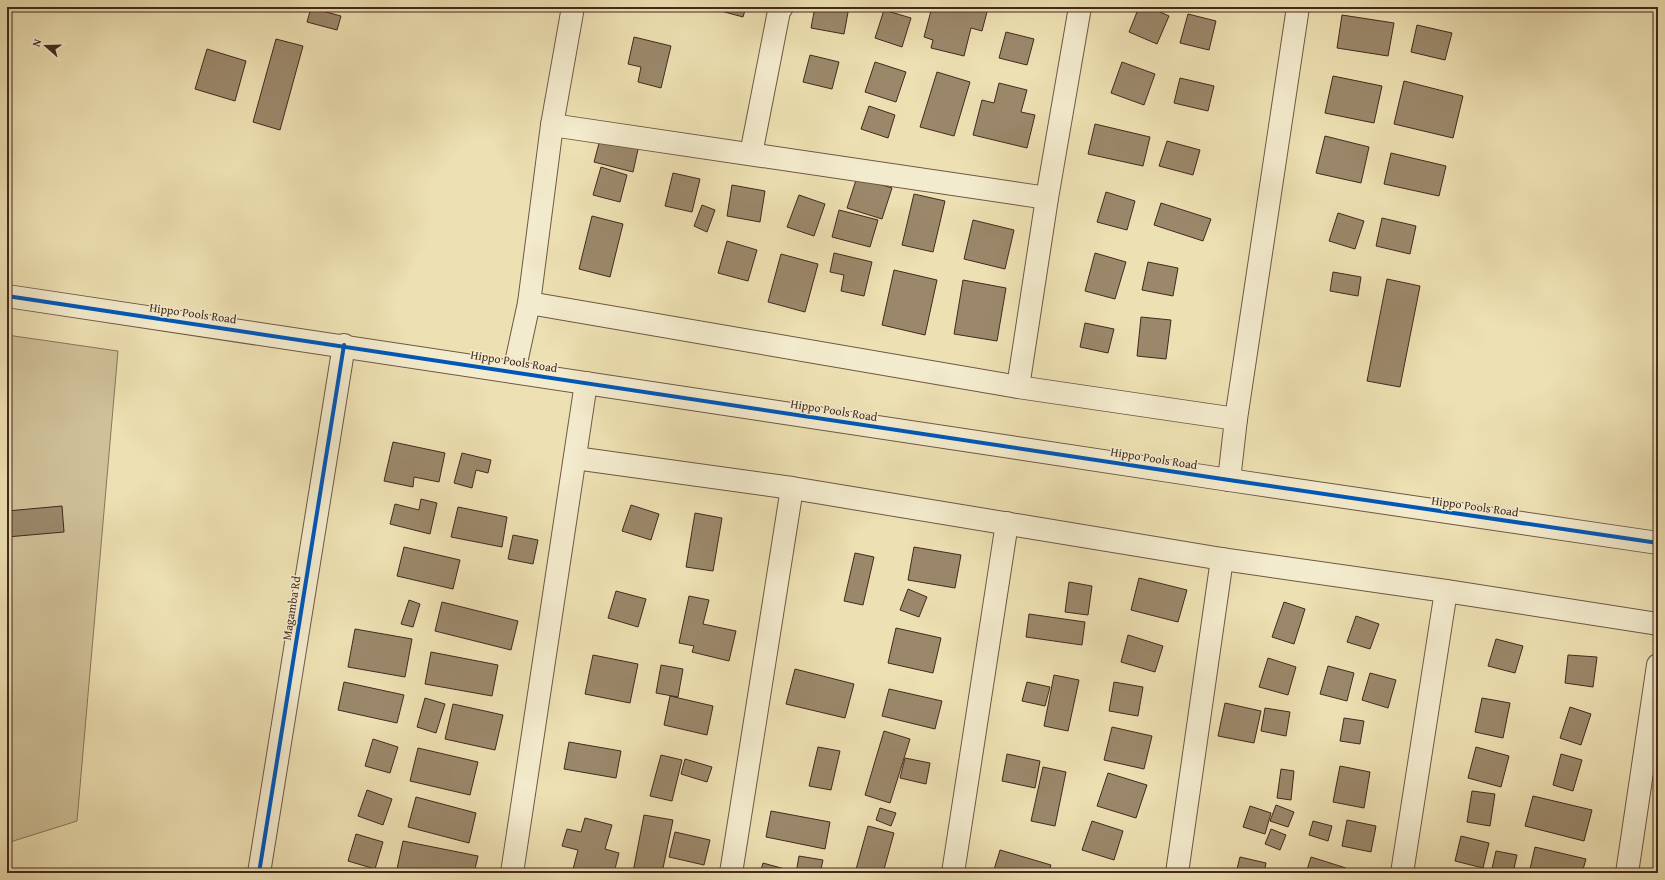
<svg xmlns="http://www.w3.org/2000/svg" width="1665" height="880" font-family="'Gentium Book Plus',serif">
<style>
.green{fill:#d0c199;stroke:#8a755c}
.building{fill:#9b886b;stroke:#43291e}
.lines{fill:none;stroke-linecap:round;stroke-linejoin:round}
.minor-casing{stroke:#6e5743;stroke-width:24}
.minor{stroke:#f3ebcd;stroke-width:22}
.cycleway-casing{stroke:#f3ebcd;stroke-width:6}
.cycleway{stroke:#0057b8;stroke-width:4}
.labels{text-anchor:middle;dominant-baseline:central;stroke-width:3;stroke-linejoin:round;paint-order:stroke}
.street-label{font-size:12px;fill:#43291e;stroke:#f3ebcd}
</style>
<rect width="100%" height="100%" fill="#ede0b2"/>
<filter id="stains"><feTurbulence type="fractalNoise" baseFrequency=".005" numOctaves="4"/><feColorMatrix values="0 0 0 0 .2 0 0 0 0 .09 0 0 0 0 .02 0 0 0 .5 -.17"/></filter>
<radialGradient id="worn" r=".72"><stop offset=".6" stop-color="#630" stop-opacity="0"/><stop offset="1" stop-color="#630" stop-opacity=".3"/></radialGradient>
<!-- green -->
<path class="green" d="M7,335L118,351L77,821L7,843Z"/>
<!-- building -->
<g class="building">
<path d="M706,7H746L743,17Z"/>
<path d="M815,7H849L844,34L811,28Z"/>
<path d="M932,7L988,8L982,31L971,28L964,56L931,48L933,40L924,37Z"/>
<path d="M1139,7H1149L1169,16L1157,44L1129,32Z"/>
<path d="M311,8L341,16L337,30L307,22Z"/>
<path d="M884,10L911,18L902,47L875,38Z"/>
<path d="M1188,14L1216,21L1209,50L1180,43Z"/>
<path d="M1342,15L1394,23L1388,56L1337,48Z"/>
<path d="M1417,25L1452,33L1445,60L1411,52Z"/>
<path d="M1006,32L1034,39L1027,65L999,58Z"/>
<path d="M634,37L671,46L661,88L638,82L641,67L628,64Z"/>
<path d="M276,39L303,46L280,130L253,122Z"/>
<path d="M207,49L246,61L235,101L195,89Z"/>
<path d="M810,55L839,62L832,89L803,82Z"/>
<path d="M875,62L906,72L896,102L865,92Z"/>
<path d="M1122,62L1155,74L1144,105L1111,93Z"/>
<path d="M937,72L970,82L954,136L920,127Z"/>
<path d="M1333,76L1382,86L1374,123L1325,113Z"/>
<path d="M1180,78L1214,86L1208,111L1174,103Z"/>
<path d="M1404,81L1463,96L1453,138L1394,124Z"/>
<path d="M999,83L1027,90L1021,112L1035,115L1027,148L973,135L982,100L994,103Z"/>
<path d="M869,106L895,115L888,138L861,129Z"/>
<path d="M1095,124L1150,137L1143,166L1088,154Z"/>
<path d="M601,136L639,145L633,172L594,162Z"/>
<path d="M1325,136L1369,147L1361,183L1316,173Z"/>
<path d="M1167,141L1200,150L1193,175L1159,166Z"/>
<path d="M1391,153L1446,166L1439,196L1384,184Z"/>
<path d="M601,167L627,175L620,202L593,195Z"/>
<path d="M673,173L700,179L692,212L665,206Z"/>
<path d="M857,177L892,188L882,219L847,208Z"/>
<path d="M732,185L765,191L760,222L727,216Z"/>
<path d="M1106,192L1135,201L1127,230L1097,222Z"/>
<path d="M914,194L945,201L933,252L902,245Z"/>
<path d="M799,195L825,204L814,236L787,227Z"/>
<path d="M1161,203L1211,219L1203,241L1154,225Z"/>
<path d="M702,205L715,210L707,232L694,226Z"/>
<path d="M839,210L878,220L870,247L832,237Z"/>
<path d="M1338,213L1364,221L1355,249L1329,241Z"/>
<path d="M592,216L623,224L610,277L579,269Z"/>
<path d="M1382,218L1416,226L1410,254L1376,246Z"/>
<path d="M973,220L1014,230L1005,269L964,259Z"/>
<path d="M727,241L757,250L748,281L718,273Z"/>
<path d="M834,253L872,262L864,296L841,291L844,275L830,272Z"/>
<path d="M1095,253L1126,262L1115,299L1085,291Z"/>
<path d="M781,254L818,264L805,312L768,302Z"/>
<path d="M1148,262L1178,268L1173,296L1142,290Z"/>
<path d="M894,270L937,280L925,335L882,325Z"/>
<path d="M1333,272L1361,277L1358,296L1330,291Z"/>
<path d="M1387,279L1420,286L1400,387L1367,381Z"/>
<path d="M963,280L1006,288L997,341L954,334Z"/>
<path d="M1141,317L1171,320L1166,359L1137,356Z"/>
<path d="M1085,323L1114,329L1108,353L1080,347Z"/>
<path d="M393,442L445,453L439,482L414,477L413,487L384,481Z"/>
<path d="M462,453L491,460L488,473L476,470L472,488L454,483Z"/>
<path d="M421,499L437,503L430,534L390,524L395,504L419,510Z"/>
<path d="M631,505L659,514L651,540L622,531Z"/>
<path d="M62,506L64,532L7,537V511Z"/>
<path d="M458,507L507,517L502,547L451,537Z"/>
<path d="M695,513L722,518L713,571L686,567Z"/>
<path d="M513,535L538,540L533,564L508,559Z"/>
<path d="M404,547L460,560L453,589L397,576Z"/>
<path d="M914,547L961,555L955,588L908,580Z"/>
<path d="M855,553L874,557L863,605L844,601Z"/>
<path d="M1139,578L1187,590L1178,622L1131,610Z"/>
<path d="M1069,582L1092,586L1088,615L1065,612Z"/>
<path d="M908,589L927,597L919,617L900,610Z"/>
<path d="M616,591L646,599L638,627L608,618Z"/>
<path d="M689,596L709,600L703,624L736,631L729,661L692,652L694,646L679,643Z"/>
<path d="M409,600L420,604L413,627L401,624Z"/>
<path d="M442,602L518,621L511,650L435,631Z"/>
<path d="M1284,602L1305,609L1294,644L1272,637Z"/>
<path d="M1029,614L1085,622L1082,645L1026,637Z"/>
<path d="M1356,616L1379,624L1370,649L1347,642Z"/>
<path d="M896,628L941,638L933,673L888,663Z"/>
<path d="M355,629L412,639L405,677L348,667Z"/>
<path d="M1128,635L1163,646L1155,672L1121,662Z"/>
<path d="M1496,639L1523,646L1515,673L1488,666Z"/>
<path d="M431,652L498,665L492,696L425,684Z"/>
<path d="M593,655L638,664L630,703L585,694Z"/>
<path d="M1568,655L1597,657L1593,687L1565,683Z"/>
<path d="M1268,658L1296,667L1288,695L1259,687Z"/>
<path d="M661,665L683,669L678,697L656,693Z"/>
<path d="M1328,666L1354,673L1347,701L1320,694Z"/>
<path d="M795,669L854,684L845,718L786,704Z"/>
<path d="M1370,673L1396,680L1388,708L1362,700Z"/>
<path d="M1054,675L1079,680L1068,731L1044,726Z"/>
<path d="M344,682L404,695L397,723L338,710Z"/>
<path d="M1027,682L1050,687L1045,706L1022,701Z"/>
<path d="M1114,682L1143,687L1138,716L1109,711Z"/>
<path d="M889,689L942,701L935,729L882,716Z"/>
<path d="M670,696L713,706L707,735L664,725Z"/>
<path d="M425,698L445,704L436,733L417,727Z"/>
<path d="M1482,698L1510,703L1503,738L1475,732Z"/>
<path d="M1225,703L1261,711L1254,743L1218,736Z"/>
<path d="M453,704L503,715L495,750L445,739Z"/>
<path d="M1570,707L1591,714L1581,745L1560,738Z"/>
<path d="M1265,708L1290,712L1286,736L1261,731Z"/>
<path d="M1344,718L1364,721L1360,744L1340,741Z"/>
<path d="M1112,727L1152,736L1144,769L1104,760Z"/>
<path d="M884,731L910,739L890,803L865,795Z"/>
<path d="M373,739L398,747L390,773L365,766Z"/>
<path d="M569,742L621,751L616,778L564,769Z"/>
<path d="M818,747L840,751L831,790L809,786Z"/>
<path d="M1476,747L1509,756L1501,787L1468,778Z"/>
<path d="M418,748L478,762L470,795L410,781Z"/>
<path d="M1007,754L1040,761L1035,788L1002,781Z"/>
<path d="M1561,754L1582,760L1573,791L1553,785Z"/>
<path d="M661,755L682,760L672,801L650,796Z"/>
<path d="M905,758L930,763L926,784L900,778Z"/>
<path d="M685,759L712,767L707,782L681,774Z"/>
<path d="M1340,766L1370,772L1364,808L1333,802Z"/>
<path d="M1043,767L1066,772L1055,826L1031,821Z"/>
<path d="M1281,769L1294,771L1291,800L1277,798Z"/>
<path d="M1108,773L1147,785L1136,818L1097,806Z"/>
<path d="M367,790L392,799L383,825L358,816Z"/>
<path d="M1472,791L1495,794L1490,826L1467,822Z"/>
<path d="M1533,796L1592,810L1584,841L1525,826Z"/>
<path d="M416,797L476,813L469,843L408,827Z"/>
<path d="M1276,805L1294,812L1288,827L1270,821Z"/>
<path d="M1250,806L1271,813L1265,834L1243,827Z"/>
<path d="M880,808L896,813L891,826L876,820Z"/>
<path d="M771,811L830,822L825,849L766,837Z"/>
<path d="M644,815L673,820L662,873L633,872Z"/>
<path d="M585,818L612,825L605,849L619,853L614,873H572L578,850L562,846L567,829L581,832Z"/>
<path d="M1347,820L1376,826L1371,852L1342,846Z"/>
<path d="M1092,821L1123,831L1114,860L1082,850Z"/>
<path d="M1313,821L1332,826L1328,841L1309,835Z"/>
<path d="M868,826L894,833L883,873H855Z"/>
<path d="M1271,829L1286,835L1280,850L1265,844Z"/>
<path d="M675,832L710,840L704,865L669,857Z"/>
<path d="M356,834L383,842L375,869L348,861Z"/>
<path d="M1461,836L1489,843L1483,868L1455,861Z"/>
<path d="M403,841L478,856L474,873H416L397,869Z"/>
<path d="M1535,847L1586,859L1582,873H1546L1530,869Z"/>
<path d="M1000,850L1051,865L1048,873H993Z"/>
<path d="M1496,851L1517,855L1513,873H1491Z"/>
<path d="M799,856L823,860L820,873H796Z"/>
<path d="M1240,857L1266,863L1264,873H1236Z"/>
<path d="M1311,857L1346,868L1345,873H1306Z"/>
<path d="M763,863L792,871L791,873H760Z"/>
</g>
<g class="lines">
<defs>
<g id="minor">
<path d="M552,125L1047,198"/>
<path d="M751,154L779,11L782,7"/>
<path d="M7,296L1229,480L1658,543"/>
<path d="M529,303L1018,387L1236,419"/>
<path d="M514,372L529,303L552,125L573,7"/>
<path d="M1018,387L1047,198L1080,7"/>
<path d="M575,458L792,488L1222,559L1446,591L1658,624"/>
<path d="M1229,480L1236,419L1298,7"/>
<path d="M259,873L344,345"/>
<path d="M512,873L586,383"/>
<path d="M731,873L792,488"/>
<path d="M953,873L1007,523"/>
<path d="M1177,873L1222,559"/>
<path d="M1402,873L1446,591"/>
<path d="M1627,873L1658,665"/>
</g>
</defs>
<!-- minor casing -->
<use href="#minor" class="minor-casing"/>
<!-- minor -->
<use href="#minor" class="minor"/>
<defs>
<g id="cycleway">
<path d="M7,296L1229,480L1658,543"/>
<path d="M259,873L344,345"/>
</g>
</defs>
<!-- cycleway casing -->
<use href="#cycleway" class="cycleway-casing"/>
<!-- cycleway -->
<use href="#cycleway" class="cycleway"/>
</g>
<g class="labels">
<!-- street labels -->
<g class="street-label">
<text transform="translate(193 313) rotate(8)">Hippo Pools Road</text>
<text transform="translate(514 361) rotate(9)">Hippo Pools Road</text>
<text transform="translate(834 410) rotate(9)">Hippo Pools Road</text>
<text transform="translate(1154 458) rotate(9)">Hippo Pools Road</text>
<text transform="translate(1475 506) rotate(8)">Hippo Pools Road</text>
<text transform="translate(291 608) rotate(-81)">Magamba Rd</text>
</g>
</g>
<!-- margin -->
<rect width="1665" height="880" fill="none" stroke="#ede0b2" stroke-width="24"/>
<rect x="8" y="8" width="1649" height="864" fill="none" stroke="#43291e" stroke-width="2"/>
<rect x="12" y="12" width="1641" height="856" fill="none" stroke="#43291e"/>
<!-- north arrow -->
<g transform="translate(46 46) rotate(290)" stroke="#f3ebcd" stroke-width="3" paint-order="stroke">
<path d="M0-3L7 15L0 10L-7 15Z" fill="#43291e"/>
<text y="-6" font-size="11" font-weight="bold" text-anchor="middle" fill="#43291e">N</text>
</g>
<rect width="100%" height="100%" filter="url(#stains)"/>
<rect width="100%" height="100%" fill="url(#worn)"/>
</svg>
